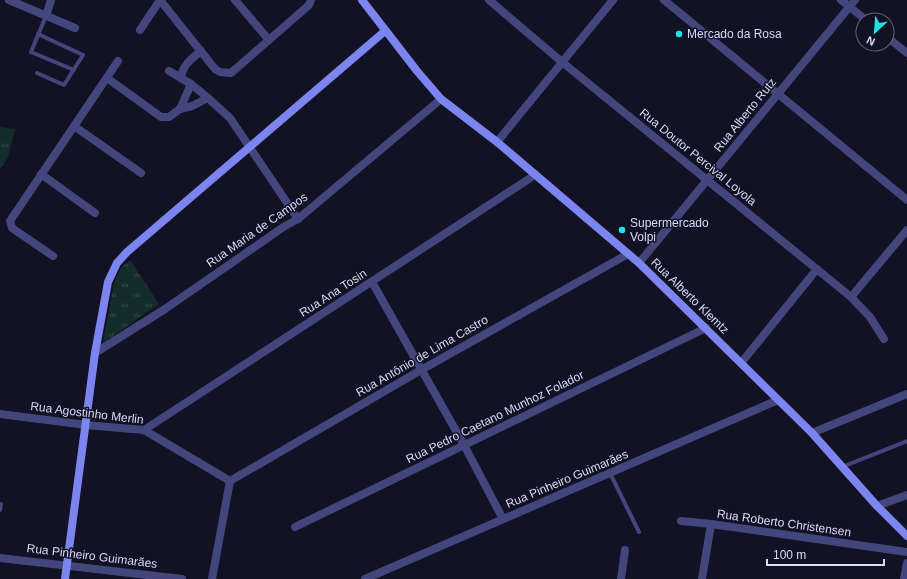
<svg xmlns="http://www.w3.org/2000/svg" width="907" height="579" font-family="Helvetica,sans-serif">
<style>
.grass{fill:url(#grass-tufts)}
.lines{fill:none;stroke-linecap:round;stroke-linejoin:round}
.lane{stroke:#42467d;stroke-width:4}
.street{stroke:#42467d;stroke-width:8}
.secondary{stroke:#7b84ef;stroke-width:8}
.poi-dot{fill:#1ce3e3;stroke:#131224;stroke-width:1.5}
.labels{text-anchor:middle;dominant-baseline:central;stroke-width:3;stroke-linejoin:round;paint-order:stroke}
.poi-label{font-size:12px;fill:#d9d9fa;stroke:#131224;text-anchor:start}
.street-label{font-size:12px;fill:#d9d9fa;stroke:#131224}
</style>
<defs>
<pattern id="grass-tufts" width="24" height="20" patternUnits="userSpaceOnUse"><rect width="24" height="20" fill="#152d2a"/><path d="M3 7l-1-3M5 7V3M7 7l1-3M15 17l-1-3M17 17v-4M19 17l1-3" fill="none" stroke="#364b4a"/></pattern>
</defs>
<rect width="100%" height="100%" fill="#131224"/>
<!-- grass -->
<g class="grass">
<path d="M0,127L15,129L8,157L0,169Z"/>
<path d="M130,260L159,304L103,343L114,283L121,268Z"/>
</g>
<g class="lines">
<!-- lane -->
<g class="lane">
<path d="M46,16L31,52L74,70"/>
<path d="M37,73L64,85L83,55L38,34"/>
<path d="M842,467L907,441"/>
<path d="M610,473L639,532"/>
<path d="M0,510L1,504"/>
</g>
<!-- street -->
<g class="street">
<path d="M9,0L75,28"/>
<path d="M160,0L215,69L220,72L231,73L309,5L311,0"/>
<path d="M235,0L269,40"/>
<path d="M489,0L562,62L851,297L870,317L884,339"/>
<path d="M664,0L907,200"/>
<path d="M841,0L866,20"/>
<path d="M46,16L51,0"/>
<path d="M140,30L160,0"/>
<path d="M887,37L907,53"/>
<path d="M169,71L191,84L208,98L230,118L298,219"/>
<path d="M181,77C183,65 192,58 201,51"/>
<path d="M107,78L161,117H169L180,109L192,106L208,98"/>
<path d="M180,109L191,84"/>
<path d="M74,126L141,173"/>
<path d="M497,142L613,0"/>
<path d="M41,174L95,213"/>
<path d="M53,256L12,228L10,221L118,61"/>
<path d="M639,263L855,0"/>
<path d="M372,282L464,445L503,519"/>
<path d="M851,297L907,230"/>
<path d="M95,353L165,309L285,226L298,219L441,99"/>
<path d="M741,363L817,269"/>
<path d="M0,414L86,425L144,430L230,481"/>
<path d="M144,430L535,175"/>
<path d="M812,433L907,394"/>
<path d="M230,481L421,370L628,254"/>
<path d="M877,506L907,495"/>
<path d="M681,521L711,524L907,552"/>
<path d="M295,527L706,328"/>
<path d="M0,558L182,579"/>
<path d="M212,579L230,481"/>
<path d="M365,579L778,400"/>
<path d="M621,579L625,550"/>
<path d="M702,579L711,524"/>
<path d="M904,579L907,563"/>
</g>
<!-- secondary -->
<g class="secondary">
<path d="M362,0L417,71L441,99L497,142L639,263L812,433L877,506L907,536"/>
<path d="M65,579L95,353L108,282L117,263L127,252L385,31"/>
</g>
</g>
<!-- markers -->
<g class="poi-dot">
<circle cx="679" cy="34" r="4"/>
<circle cx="622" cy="230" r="4"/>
</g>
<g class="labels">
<!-- poi labels -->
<g class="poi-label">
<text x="687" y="34">Mercado da Rosa</text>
<text x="630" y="223">Supermercado<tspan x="630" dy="14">Volpi</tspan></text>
</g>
<!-- street labels -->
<g class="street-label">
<text transform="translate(745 115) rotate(-51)">Rua Alberto Rutz</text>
<text transform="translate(698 157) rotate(39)">Rua Doutor Percival Loyola</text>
<text transform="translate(257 230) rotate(-35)">Rua Maria de Campos</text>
<text transform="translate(333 293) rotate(-33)">Rua Ana Tosin</text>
<text transform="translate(690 296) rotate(44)">Rua Alberto Klemtz</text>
<text transform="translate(422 356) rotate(-30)">Rua Antônio de Lima Castro</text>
<text transform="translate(87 413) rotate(7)">Rua Agostinho Merlin</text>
<text transform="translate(495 417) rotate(-26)">Rua Pedro Caetano Munhoz Folador</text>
<text transform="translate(567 479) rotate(-23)">Rua Pinheiro Guimarães</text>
<text transform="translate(784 523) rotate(8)">Rua Roberto Christensen</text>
<text transform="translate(92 556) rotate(7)">Rua Pinheiro Guimarães</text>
</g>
</g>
<!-- north arrow -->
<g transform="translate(875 32) rotate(206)"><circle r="19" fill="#131224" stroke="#62627a"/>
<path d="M0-3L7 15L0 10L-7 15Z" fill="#1ce3e3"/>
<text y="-6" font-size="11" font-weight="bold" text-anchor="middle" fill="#d9d9fa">N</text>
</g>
<!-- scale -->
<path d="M767 559v6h117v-6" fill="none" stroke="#d9d9fa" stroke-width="2"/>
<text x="773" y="559" font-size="12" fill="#d9d9fa" stroke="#131224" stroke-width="3" paint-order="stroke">100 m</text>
</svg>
